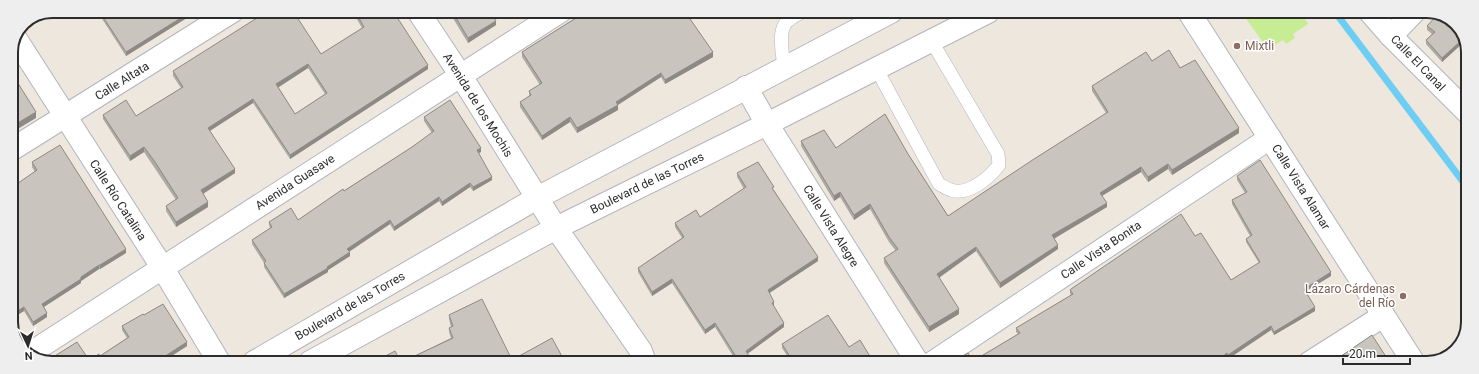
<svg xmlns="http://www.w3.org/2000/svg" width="1479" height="374" font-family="Roboto,sans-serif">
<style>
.pitch{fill:#c6ed94}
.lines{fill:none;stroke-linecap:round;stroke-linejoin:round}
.stream{stroke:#6ecdf3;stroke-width:7}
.lane-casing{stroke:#b2b4c0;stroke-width:14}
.street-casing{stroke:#b2b4c0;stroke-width:24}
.secondary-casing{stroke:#b2b4c0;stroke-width:24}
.lane{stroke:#fff;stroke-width:13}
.street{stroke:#fff;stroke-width:22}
.secondary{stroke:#fff;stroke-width:22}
.wall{fill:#ada9a3;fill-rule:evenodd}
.shaded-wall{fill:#8d8984}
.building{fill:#c9c4bd;stroke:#8d8984;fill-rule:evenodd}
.education-dot{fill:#8d6e63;stroke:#fff;stroke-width:1.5}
.labels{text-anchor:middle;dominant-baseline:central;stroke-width:3;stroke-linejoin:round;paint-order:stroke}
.education-label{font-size:12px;fill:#785e54;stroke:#fff;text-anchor:start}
.street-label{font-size:12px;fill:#2c2c2c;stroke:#fff}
.rim{fill:none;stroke:#2c2c2c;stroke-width:2}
</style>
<rect width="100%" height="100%" fill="#eee7de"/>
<!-- pitch -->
<path class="pitch" d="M1241,12H1301L1308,24L1293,34L1295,38L1286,44L1283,40L1268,49Z"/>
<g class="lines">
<!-- stream -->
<path class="stream" d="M1335,12L1467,187"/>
<defs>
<g id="lane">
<path d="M784,68C783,56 778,34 785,24C789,18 798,14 804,11"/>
<path d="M876,68L939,184C943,186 947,189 951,190C968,196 989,178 999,165L998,154L931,40"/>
</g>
<g id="street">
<path d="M1189,12L1414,363"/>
<path d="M1370,12L1391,36L1468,113"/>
<path d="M1391,36L1414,12"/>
<path d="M16,39L162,267L219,362"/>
<path d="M746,87L767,124L918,363"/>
<path d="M11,150L233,11"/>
<path d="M29,354L561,11"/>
<path d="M932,363L1270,138"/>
<path d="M1309,363L1383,316"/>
</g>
<g id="secondary">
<path d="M418,11L461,76L556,228L641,351L645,363"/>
<path d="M254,362L537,198L891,12"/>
<path d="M310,362L556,228L767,124L988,12"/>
</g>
</defs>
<!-- lane casing -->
<use href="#lane" class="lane-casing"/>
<!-- street casing -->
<use href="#street" class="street-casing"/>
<!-- secondary casing -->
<use href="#secondary" class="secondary-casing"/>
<!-- lane -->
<use href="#lane" class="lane"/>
<!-- street -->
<use href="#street" class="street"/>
<!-- secondary -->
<use href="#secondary" class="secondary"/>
</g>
<!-- wall -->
<g class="wall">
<path d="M97,11H198L126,56Z"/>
<path d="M352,11H393L428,69L290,159L253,103L210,131L235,173L203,194L208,207L176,227L166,211V206L176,200L144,152L130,161L103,119V115L136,116L181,88L173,76V71L321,54L362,28ZM308,68L325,94L295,114L278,87Z"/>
<path d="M451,11H500L493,15L496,25L468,43L451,15Z"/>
<path d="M587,11H697L693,14V16L690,19L713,57L665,84L661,77L618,105V110L577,133L570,122L542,140L520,107V102L529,96V91L540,85L522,57V52Z"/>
<path d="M1458,25L1465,41L1442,62L1426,44V40L1432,34L1427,30V26Z"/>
<path d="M1152,61L1180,68L1239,133L1172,175L1168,169L1148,182L1141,172L1102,196L1107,207L1054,238L1058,249L1000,288L976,251L939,278L959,314L929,332L884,263V258L896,251L889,242L870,209L854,220L840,197L834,201L801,146V141L836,148L908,154L948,216L1106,113L1092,91V86Z"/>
<path d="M1468,73V87L1463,84V81Z"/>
<path d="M424,117L481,152L478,153L492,180L473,191L470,187L442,206L439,201L394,231L390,224L349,252L350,256L328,270V272L284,298L264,267V263L252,244V240L270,228L269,225V222L298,220L412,147L432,133L424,121Z"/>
<path d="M32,162L126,253L100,269H99L81,281V283L44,307L47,317L33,326L24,311L11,319L35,172L32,167Z"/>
<path d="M737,173L774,190L818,261L769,293L774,306L784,327L733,356L715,327L705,334L672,283L652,296L638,272V268L682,238L675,227V223L700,217L744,189L737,177Z"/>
<path d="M1237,176L1331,276L1306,291L1315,311L1274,335L1271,330L1228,359L1227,357L950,363L973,361L1018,334L1016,332V328L1071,295L1070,294V290L1195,236L1231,280L1259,263L1246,242V239L1250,236L1232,204V200L1245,193L1237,180Z"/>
<path d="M144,315L187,346L162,362H50V359L89,360L100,356L127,338L122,330V326Z"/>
<path d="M449,315L512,360L402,362L451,338L449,332V328L451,327L449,319Z"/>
<path d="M782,344L849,347L874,363H792L782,348Z"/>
</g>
<!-- shaded-wall -->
<g class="shaded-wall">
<path d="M192,11H198L126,56V52Z"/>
<path d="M492,11H500L491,17V12Z"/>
<path d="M693,11H697L693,14V16L688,20V16Z"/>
<path d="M496,21V25L468,43V38Z"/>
<path d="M1464,38L1465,41L1442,62V58Z"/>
<path d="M713,52V57L665,84V80Z"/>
<path d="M308,64V68L276,89V84Z"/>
<path d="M428,65V69L290,159V155Z"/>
<path d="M661,73V77L616,106V102Z"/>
<path d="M253,99V103L208,132V128Z"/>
<path d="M618,105V110L577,133V128Z"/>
<path d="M36,112V118L11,133V127Z"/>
<path d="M570,117V122L542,140V136Z"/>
<path d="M1239,128V133L1172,175V170Z"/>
<path d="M144,147V152L130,161V156Z"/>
<path d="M481,148V152L477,154V150Z"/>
<path d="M1168,164V169L1148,182V177Z"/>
<path d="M1141,167V172L1100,197V193Z"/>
<path d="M235,169V173L201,195V190Z"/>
<path d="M492,177V180L473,191V187Z"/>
<path d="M470,183V187L442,206V202Z"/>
<path d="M840,192V197L834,201V196Z"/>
<path d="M439,197V201L394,231V227Z"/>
<path d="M208,202V207L176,227V222Z"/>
<path d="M1107,203V207L1052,240V235Z"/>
<path d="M870,204V209L854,220V215Z"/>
<path d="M390,220V224L347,253V249Z"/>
<path d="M1058,245V249L1000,288V283Z"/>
<path d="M976,247V251L937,279V274Z"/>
<path d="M126,249V253L100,269V265Z"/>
<path d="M350,252V256L328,270V272L284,298V294Z"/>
<path d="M818,257V261L768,294V290Z"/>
<path d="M99,265V269L81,281V277Z"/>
<path d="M1331,272V276L1304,292V289Z"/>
<path d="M81,279V283L42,308V304Z"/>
<path d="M672,279V283L652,296V292Z"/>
<path d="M774,302V306L772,308V303Z"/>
<path d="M24,307V311L11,319V315Z"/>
<path d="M1315,307V311L1274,335V332Z"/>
<path d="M959,309V314L929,332V327Z"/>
<path d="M47,313V317L33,326V322Z"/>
<path d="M715,323V327L705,334V330Z"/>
<path d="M784,323V327L746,355V351Z"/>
<path d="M1271,326V330L1228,359V355Z"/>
<path d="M187,342V346L162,362H156Z"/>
<path d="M1227,353V357L1219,363H1214Z"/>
</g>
<!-- building -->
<g class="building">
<path d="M99,11H192L126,52Z"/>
<path d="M268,11H293L321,54L364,27L355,11H393L428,65L290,155L253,99L208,128L235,169L201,190L208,202L176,222L166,206L178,198L155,162L144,147L130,156L103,115L126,100L136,116L183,87L173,71ZM308,64L327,93L295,114L276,84Z"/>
<path d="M452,11H492L491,12L496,21L468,38Z"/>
<path d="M587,11H693L688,16L713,52L665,80L661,73L616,102L618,105L577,128L570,117L542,136L520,102L531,95L529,91L542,83L522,52Z"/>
<path d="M1438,14L1458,25L1464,38L1442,58L1426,40L1435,32L1427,26Z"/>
<path d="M1169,50L1180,68L1195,60L1239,128L1172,170L1168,164L1148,177L1141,167L1100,193L1107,203L1052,235L1058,245L1000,283L976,247L937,274L959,309L929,327L884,258L898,249L889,237L870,204L854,215L840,192L834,196L801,141L824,130L836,148L885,114L908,154L948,216L1034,159L1108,112L1092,86L1146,52L1152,61Z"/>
<path d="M11,72L36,112L11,127Z"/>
<path d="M1468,73V84L1463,81Z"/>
<path d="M450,100L481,148L477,150L492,177L473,187L470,183L442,202L439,197L394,227L390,220L347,249L350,252L327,267L328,268L284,294L264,263L266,261L252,240L272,227L269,222L291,208L298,220L343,189L344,191L412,147L434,131L424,117Z"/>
<path d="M60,145L126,249L100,265H99L81,277V279L42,304L47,313L33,322L24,307L11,315V188L37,170L32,162Z"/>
<path d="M1260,160L1331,272L1304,289L1315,307L1274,332L1271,326L1228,355L1227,353L1214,363H950L968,353L973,361L1020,333L1016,328L1073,294L1070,290L1071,289L1181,214L1195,236L1201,233L1231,280L1260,262L1246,239L1252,235L1232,200L1247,192L1237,176Z"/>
<path d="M758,162L774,187L772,188L818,257L768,290L774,302L772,303L784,323L746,351L753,363H722L735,355L715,323L705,330L672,279L652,292L638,268L684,237L675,223L696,210L700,217L746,187L737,173Z"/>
<path d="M482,299L512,360L552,338L565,362H402L453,338L449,328L453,326L449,315Z"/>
<path d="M163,304L187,342L156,362H52L50,359L77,342L89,360L99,354L100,356L129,337L122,326L143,314L144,315Z"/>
<path d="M828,315L849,347L860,340L874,363H794L782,344Z"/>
<path d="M1372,335L1390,363H1331Z"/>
<path d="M395,351L401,362H374Z"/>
<path d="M594,358L596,362H584Z"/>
</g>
<!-- markers -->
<g class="education-dot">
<circle cx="1237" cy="46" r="4"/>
<circle cx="1403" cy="296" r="4"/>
</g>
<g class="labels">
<!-- education labels -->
<g class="education-label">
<text x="1245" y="46">Mixtli</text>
<text x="1395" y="289" text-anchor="end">Lázaro Cárdenas<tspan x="1395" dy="14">del Río</tspan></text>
</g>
<!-- street labels -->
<g class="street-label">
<text transform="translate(1418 63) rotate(46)">Calle El Canal</text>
<text transform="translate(122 81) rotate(-32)">Calle Altata</text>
<text transform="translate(478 105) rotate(58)">Avenida de los Mochis</text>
<text transform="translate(295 182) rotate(-33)">Avenida Guasave</text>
<text transform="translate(647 183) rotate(-26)">Boulevard de las Torres</text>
<text transform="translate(1301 187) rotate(58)">Calle Vista Alamar</text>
<text transform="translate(118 200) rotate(57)">Calle Río Catalina</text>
<text transform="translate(831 226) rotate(58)">Calle Vista Alegre</text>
<text transform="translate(1101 250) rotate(-34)">Calle Vista Bonita</text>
<text transform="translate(350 306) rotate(-30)">Boulevard de las Torres</text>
</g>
</g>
<!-- crop -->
<path d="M0 0H1479V374H0ZM52 18H1427A34 34 0 0 1 1461 52V322A34 34 0 0 1 1427 356H52A34 34 0 0 1 18 322V52A34 34 0 0 1 52 18Z" fill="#eee" fill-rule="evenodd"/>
<path class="rim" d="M52 18H1427A34 34 0 0 1 1461 52V322A34 34 0 0 1 1427 356H52A34 34 0 0 1 18 322V52A34 34 0 0 1 52 18Z"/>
<!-- north arrow -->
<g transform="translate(28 346) rotate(176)" stroke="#ffffff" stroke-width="3" paint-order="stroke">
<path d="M0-3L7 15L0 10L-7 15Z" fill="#2c2c2c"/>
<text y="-6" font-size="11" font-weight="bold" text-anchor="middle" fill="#2c2c2c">N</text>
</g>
<!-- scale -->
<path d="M1343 358v6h67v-6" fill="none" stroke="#2c2c2c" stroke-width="2"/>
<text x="1349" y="358" font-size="12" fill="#2c2c2c" stroke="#ffffff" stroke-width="3" paint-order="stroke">20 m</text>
</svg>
